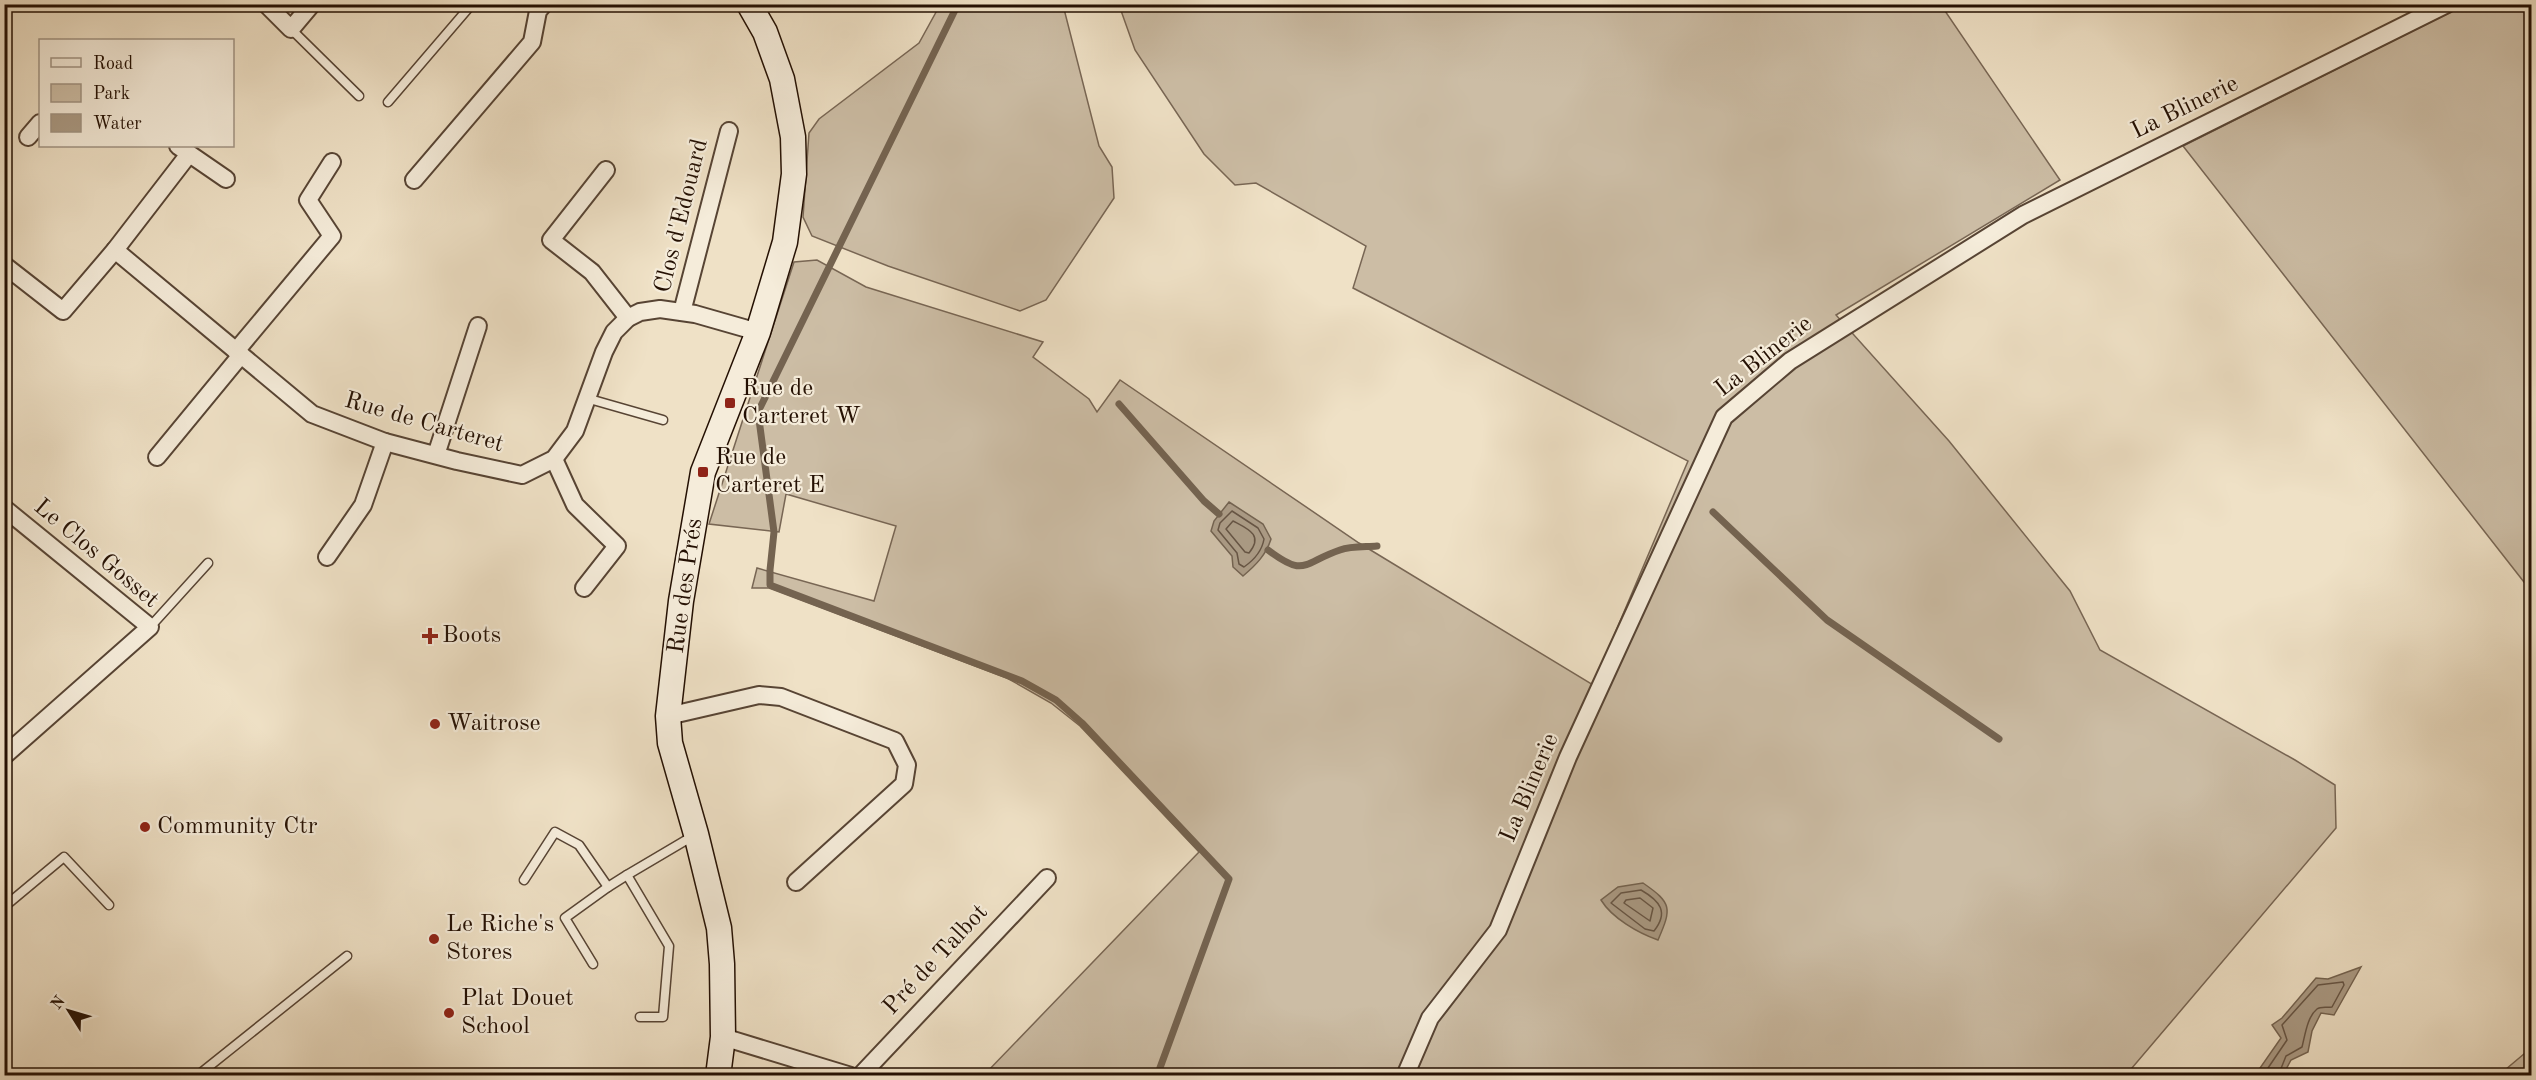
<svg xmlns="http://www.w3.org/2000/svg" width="2536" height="1080" font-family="'Old Standard TT',serif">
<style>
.green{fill:#ccbda5;stroke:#786654;stroke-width:1.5}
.water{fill:#aa9a84;stroke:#746350;stroke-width:1.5}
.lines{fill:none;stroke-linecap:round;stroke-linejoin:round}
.shore{stroke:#675544;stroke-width:1.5}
.stream{stroke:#746350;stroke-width:7}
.service-casing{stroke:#574434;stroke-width:11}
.minor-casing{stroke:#574434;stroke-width:20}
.secondary-casing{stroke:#241003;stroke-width:27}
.service{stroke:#f5ecda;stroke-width:8}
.minor{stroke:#f5ecda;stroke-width:16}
.secondary{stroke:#f5ecda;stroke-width:24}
.poi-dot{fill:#8f2418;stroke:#f5ecda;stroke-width:2}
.labels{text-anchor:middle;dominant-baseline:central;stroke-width:4.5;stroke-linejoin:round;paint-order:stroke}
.street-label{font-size:24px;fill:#241003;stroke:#f5ecda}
.poi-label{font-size:24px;fill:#241003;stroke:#f5ecda;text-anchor:start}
</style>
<rect width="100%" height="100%" fill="#efe1c6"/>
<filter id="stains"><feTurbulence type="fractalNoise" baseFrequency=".00333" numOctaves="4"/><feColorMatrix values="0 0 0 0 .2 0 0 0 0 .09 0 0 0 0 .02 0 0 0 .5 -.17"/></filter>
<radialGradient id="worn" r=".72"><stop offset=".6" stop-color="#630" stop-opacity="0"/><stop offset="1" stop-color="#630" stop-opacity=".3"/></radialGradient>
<!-- green -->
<g class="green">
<path d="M940,5H1063L1099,146L1112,167L1114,198L1046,300L1020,311L888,266L812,236L803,217L809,133L819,119L919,43Z"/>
<path d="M1119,5H1941L2060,180L1836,315L1949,441L2070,591L2100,650L2295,760L2335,785L2336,828L2126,1075H984L1199,852L1080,726L1051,703L1007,678L769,588H752L757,568L874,601L896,526L786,494L779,532L709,524L794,262L817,260L866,287L1043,342L1033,357L1089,399L1097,412L1120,380L1359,543L1593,685L1688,461L1353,288L1366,246L1256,183L1235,185L1204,154L1135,50Z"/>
<path d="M2465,5H2531V591L2183,146Z"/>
<path d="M2531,1048V1075H2499Z"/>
</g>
<!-- water -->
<g class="water">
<path d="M1229,502L1263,524L1271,539C1266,555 1256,565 1243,576L1233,567L1232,556L1211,531L1214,521Z"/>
<path d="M1643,883C1672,903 1672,908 1658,940C1638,933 1612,918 1601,900L1618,887Z"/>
<path d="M2361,967L2334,1015L2321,1013L2312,1031L2308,1052L2291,1060L2283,1075H2263L2260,1068L2281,1038L2272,1025L2282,1018L2316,978L2328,979Z"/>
</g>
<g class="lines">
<!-- shore -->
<g class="shore">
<path d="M1232,511L1258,528L1264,539C1262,551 1254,560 1244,567L1239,564L1237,553L1218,530L1220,523Z"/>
<path d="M1233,521C1248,529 1264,535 1249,553L1245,552L1226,529Z"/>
<path d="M1641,890C1660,901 1669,912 1654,931L1645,929L1611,903L1621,893Z"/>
<path d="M1640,898L1653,908L1650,921L1624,903L1626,900Z"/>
<path d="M2268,1076V1068L2287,1040L2282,1025L2318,985L2343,982L2344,985L2332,1007C2327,1008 2321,1006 2317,1009C2307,1017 2305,1036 2302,1047L2286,1056L2278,1076"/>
</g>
<!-- stream -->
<g class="stream">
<path d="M958,4L758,412L774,532L770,570V585L1022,681L1056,700L1082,723L1229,879L1157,1076"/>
<path d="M1119,404L1204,501L1219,514"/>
<path d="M1713,512L1827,620L1999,739"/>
<path d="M1268,550C1305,578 1302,563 1340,550C1351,546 1365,547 1377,546"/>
</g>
<defs>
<g id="service">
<path d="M291,29L359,96"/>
<path d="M388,102L472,4"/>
<path d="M586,398L663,420"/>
<path d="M150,627L208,563"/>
<path d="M524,880L555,832L579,845L608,887L627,875"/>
<path d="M4,907L64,857L109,905"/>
<path d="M593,964L565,918L608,887"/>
<path d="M640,1017H663L669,946L627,875L693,836"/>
<path d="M197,1076L347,956"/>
</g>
<g id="minor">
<path d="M266,4L291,29L312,4"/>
<path d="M28,137L40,123"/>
<path d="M178,146L226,179"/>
<path d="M606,170L551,240L592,272L628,318"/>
<path d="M414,180L532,42L538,11L544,4"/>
<path d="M115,250L312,414L385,442L457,461L522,475L554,459L575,431L604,352L614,332L628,318L640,312L660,309L695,314L758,332"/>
<path d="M4,265L63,311L115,250L189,154"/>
<path d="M682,312L729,131"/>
<path d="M236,351L332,236L308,200L332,162"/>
<path d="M436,455L478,326"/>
<path d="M157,457L241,355"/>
<path d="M554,459L575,505L617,546L584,588"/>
<path d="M4,508L150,627L4,756"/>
<path d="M327,557L363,505L385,442"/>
<path d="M668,716L759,695L781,697L895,741L907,765L904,784L796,882"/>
<path d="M723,1037L851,1076"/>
<path d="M860,1076L1047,878"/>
<path d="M1405,1076L1430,1018L1498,930L1568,757L1724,417L1790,361L2023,215L2447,4"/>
</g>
<path id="secondary" d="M718,1076L723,1037L722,964L719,928L696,834L670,743L668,716L681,601L703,472L758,332L785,242L794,174L793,137L782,79L765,32L749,4"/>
</defs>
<!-- service casing -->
<use href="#service" class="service-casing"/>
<!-- minor casing -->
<use href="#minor" class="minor-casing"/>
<!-- secondary casing -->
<use href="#secondary" class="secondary-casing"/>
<!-- service -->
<use href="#service" class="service"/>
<!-- minor -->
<use href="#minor" class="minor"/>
<!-- secondary -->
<use href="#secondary" class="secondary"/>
</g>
<!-- markers -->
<g class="poi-dot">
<rect x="724" y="397" width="12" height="12" rx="3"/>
<rect x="697" y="466" width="12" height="12" rx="3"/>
<path d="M427 627h6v6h6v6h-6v6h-6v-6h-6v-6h6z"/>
<circle cx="435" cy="724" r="6"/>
<circle cx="145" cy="827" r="6"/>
<circle cx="434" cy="939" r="6"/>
<circle cx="449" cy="1013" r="6"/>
</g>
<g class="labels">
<!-- street labels -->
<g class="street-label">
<text transform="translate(2185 108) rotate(-26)">La Blinerie</text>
<text transform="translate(682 216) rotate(-76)">Clos d'Edouard</text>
<text transform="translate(1764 357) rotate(-38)">La Blinerie</text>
<text transform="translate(424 423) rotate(16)">Rue de Carteret</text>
<text transform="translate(96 554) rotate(40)">Le Clos Gosset</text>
<text transform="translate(686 586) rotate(-82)">Rue des Prés</text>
<text transform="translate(1530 788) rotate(-67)">La Blinerie</text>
<text transform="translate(936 960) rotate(-47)">Pré de Talbot</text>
</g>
<!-- poi labels -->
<g class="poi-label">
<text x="742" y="389">Rue de<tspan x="742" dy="28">Carteret W</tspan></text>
<text x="715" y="458">Rue de<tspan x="715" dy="28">Carteret E</tspan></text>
<text x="442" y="636">Boots</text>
<text x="447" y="724">Waitrose</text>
<text x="157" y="827">Community Ctr</text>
<text x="446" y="925">Le Riche's<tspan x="446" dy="28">Stores</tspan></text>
<text x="461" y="999">Plat Douet<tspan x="461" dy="28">School</tspan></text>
</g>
</g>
<!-- margin -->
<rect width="2536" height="1080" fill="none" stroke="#efe1c6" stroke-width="24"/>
<rect x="6" y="6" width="2524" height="1068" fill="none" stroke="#241003" stroke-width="3"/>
<rect x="12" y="12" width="2512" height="1056" fill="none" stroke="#241003" stroke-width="1.5"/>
<!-- legend -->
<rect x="39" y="39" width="195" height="108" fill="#f5ecda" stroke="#a19484" stroke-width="1.5"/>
<rect x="51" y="58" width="30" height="9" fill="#f5ecda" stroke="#a19484" stroke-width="1.5"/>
<text x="93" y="69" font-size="18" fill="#241003">Road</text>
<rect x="51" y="84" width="30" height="18" fill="#ccbda5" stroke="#a19484" stroke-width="1.5"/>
<text x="93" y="99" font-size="18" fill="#241003">Park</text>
<rect x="51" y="114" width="30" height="18" fill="#aa9a84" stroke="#a19484" stroke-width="1.5"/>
<text x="93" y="129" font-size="18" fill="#241003">Water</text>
<!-- north arrow -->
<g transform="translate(69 1011) rotate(307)" stroke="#f5ecda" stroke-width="4.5" paint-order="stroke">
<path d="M0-4.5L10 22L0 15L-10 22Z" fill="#241003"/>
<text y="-9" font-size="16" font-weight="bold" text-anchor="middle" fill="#241003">N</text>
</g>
<rect width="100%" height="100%" filter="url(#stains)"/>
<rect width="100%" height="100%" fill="url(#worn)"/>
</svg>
